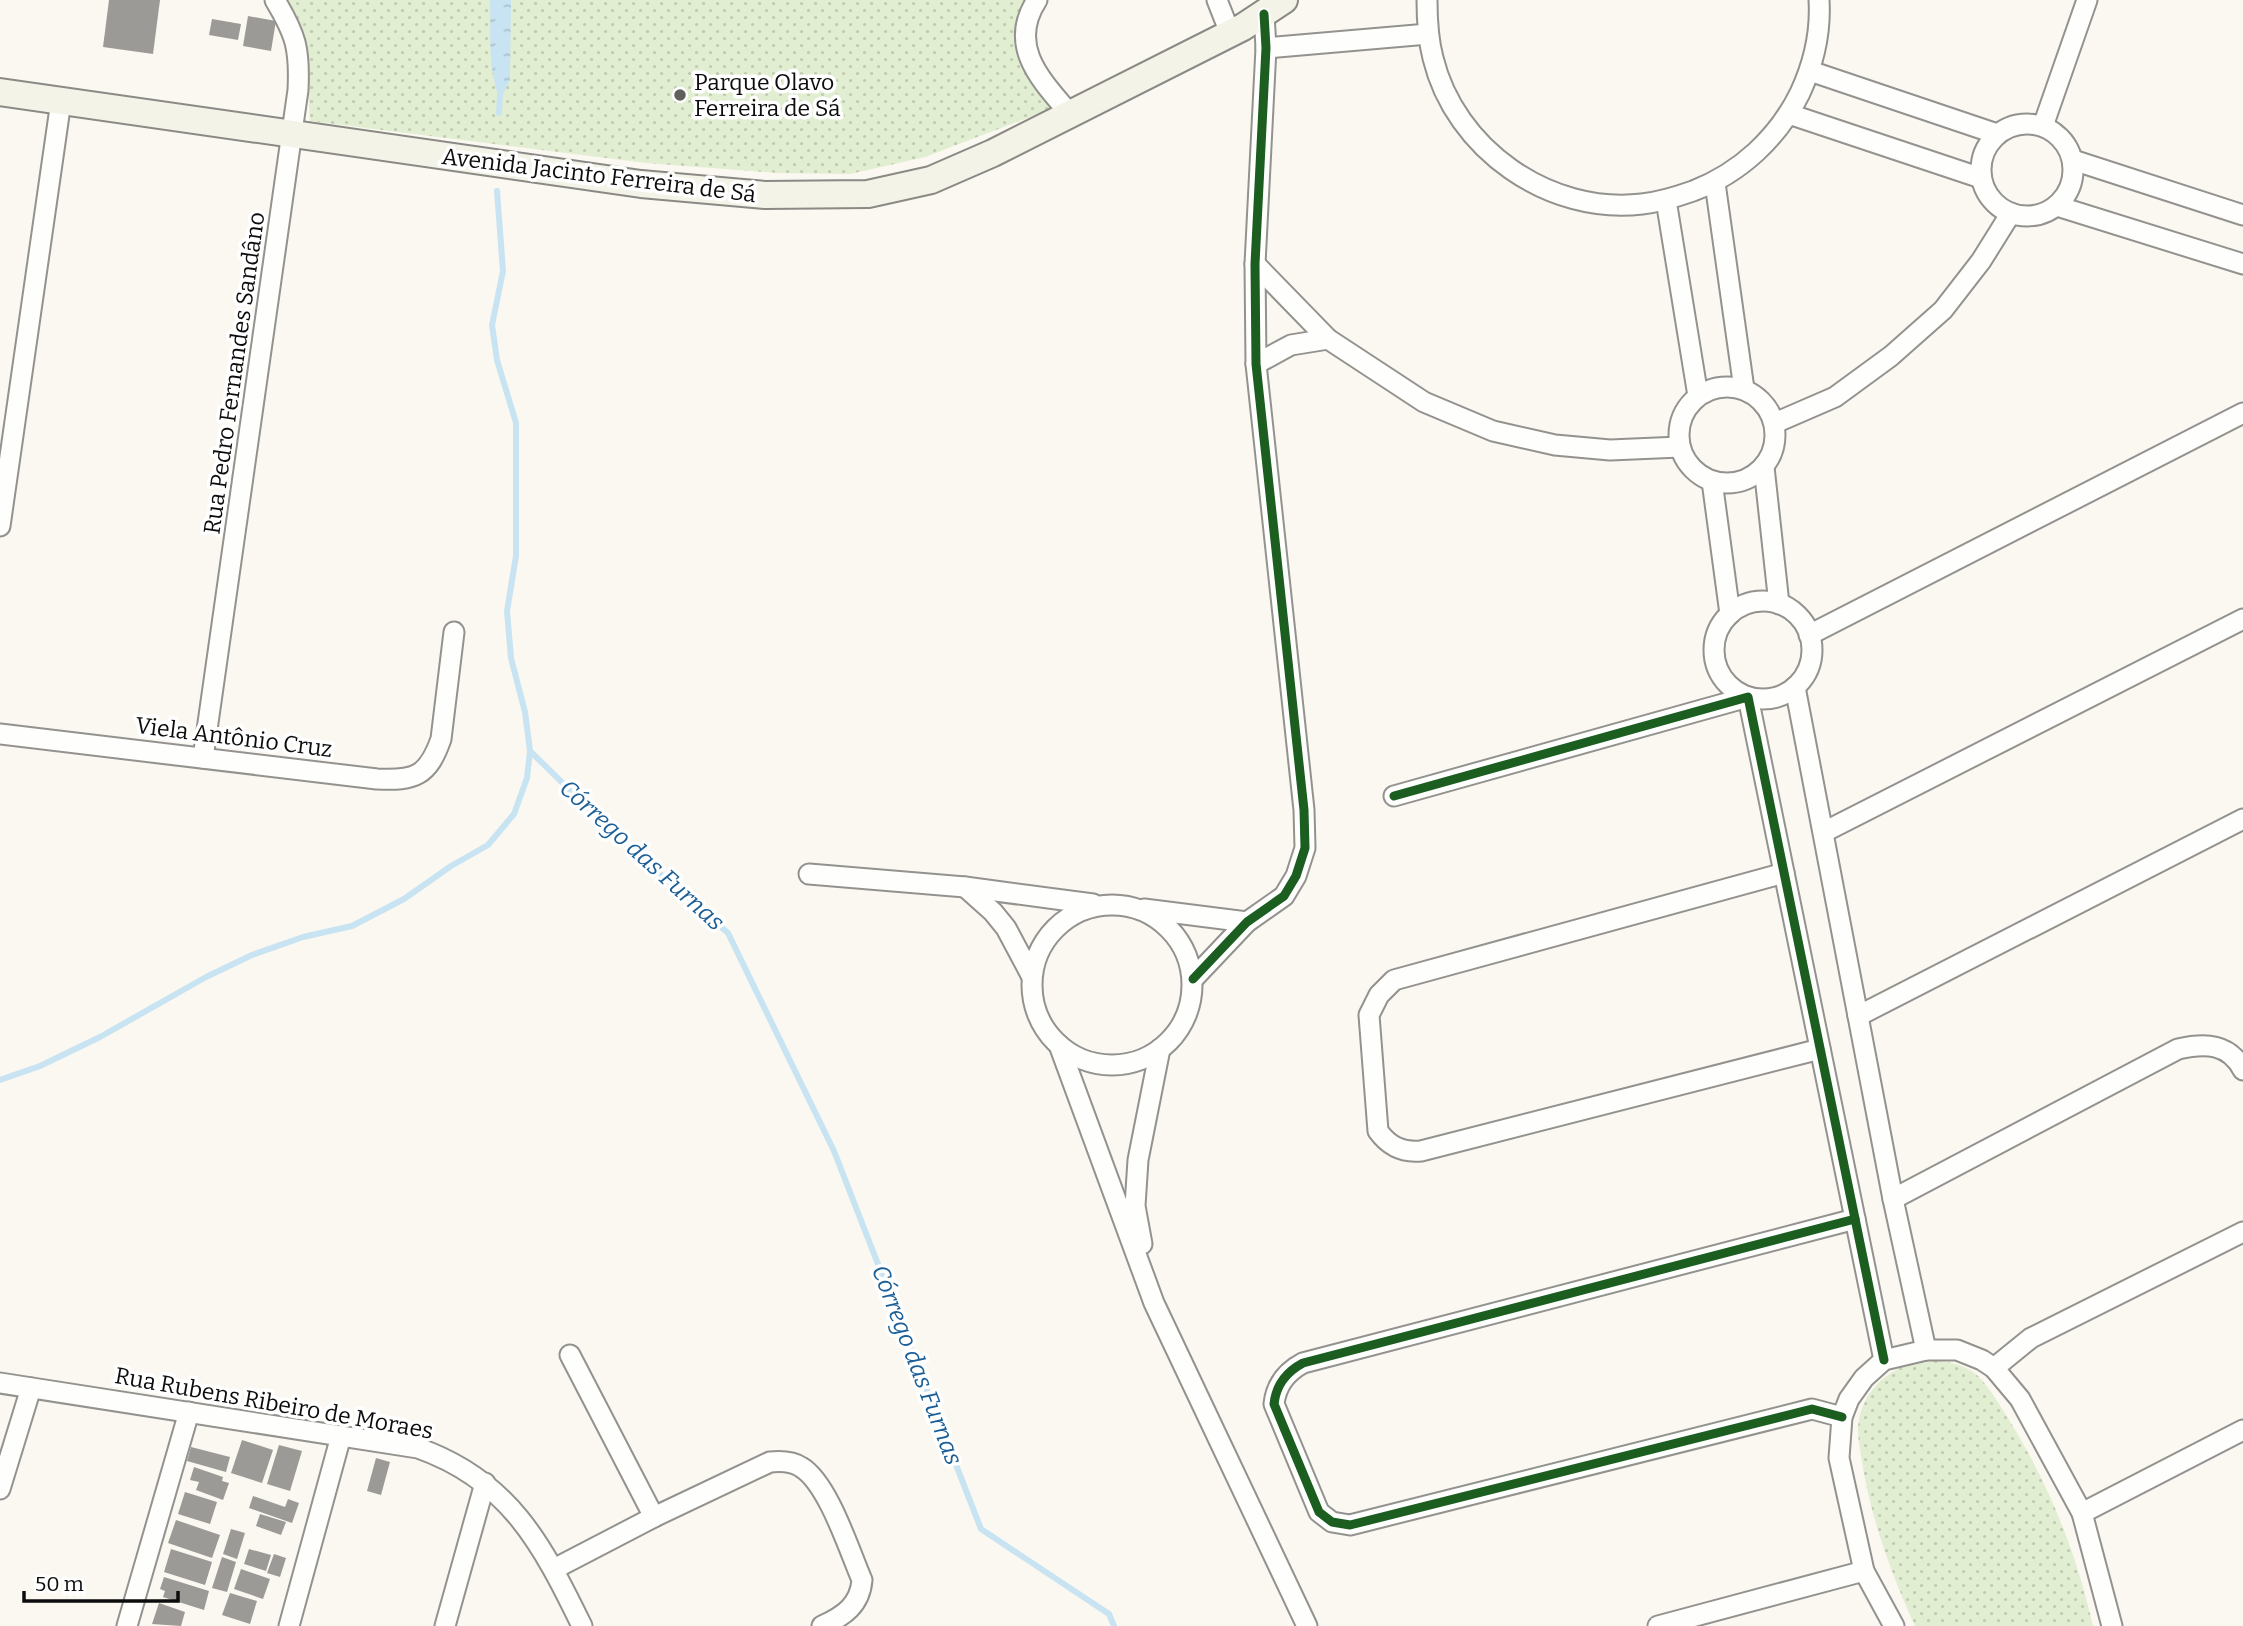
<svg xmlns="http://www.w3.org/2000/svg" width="2243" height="1626" font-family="Bitter,serif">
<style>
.park{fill:url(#park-dots)}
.water{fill:url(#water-ripples)}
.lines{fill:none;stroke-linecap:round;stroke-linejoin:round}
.stream{stroke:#c8e3f2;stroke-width:6}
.building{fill:#9c9a96}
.street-casing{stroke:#93928f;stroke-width:23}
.secondary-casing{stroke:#8a8985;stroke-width:30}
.street{stroke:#fefefd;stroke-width:19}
.secondary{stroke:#f4f3e8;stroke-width:26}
.cycleway-casing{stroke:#fff;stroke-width:13}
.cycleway{stroke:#1b5e20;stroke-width:9}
.poi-dot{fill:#5f5f5c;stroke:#fff;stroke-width:2.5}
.labels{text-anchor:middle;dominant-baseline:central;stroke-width:7;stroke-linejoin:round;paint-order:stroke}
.poi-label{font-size:23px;fill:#0c0c0c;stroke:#fff;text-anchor:start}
.street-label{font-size:23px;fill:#0c0c0c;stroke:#fff}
.water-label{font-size:24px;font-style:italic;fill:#1c5f97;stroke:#fff}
</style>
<defs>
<pattern id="park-dots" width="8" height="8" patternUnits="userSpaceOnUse" patternTransform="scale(1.75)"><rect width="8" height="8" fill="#e2eed1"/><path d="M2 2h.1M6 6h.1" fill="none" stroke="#c1cbb2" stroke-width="1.8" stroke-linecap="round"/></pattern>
<pattern id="water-ripples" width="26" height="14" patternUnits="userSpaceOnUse" patternTransform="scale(1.75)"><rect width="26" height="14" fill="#c8e3f2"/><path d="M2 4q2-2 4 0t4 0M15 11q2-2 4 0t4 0" fill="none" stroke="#abc2ce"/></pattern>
</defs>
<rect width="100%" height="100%" fill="#faf8f0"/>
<!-- park -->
<g class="park">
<path d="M285,0H1035L1023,30L1059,106L925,157L850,174L778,173L646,163L310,121L305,40Z"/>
<path d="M1923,1360C1942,1360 1964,1363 1978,1376C1990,1388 2000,1406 2009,1420C2049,1484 2076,1552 2093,1626H1915C1891,1573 1871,1519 1862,1462C1860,1447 1856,1433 1859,1419C1866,1386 1892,1367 1923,1360Z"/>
</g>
<!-- water -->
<path class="water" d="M490,0H511L510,80L500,100C487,67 491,34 490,0Z"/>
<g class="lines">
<!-- stream -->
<g class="stream">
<path d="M499,113L500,94"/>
<path d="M530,751L621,840L728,933L834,1151L981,1529L1109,1614L1114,1626"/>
<path d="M0,1080L40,1066L100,1037L206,977L252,955L303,937L352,926L404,899L451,866L488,845L514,814L527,778L530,751L525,712L511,658L507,611L516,556V423L497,360L492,325L503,271L497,191"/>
</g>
</g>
<!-- building -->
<g class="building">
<path d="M109,0H160L153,54L103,47Z"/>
<path d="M248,16L276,21L271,51L243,46Z"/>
<path d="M212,19L241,24L238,40L209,35Z"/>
<path d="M242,1440L273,1450L262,1483L231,1473Z"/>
<path d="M279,1445L302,1451L290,1491L267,1484Z"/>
<path d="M191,1447L230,1457L226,1472L187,1461Z"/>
<path d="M376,1458L390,1462L381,1495L367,1491Z"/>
<path d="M194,1467L223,1477L222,1481L229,1483L223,1500L196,1490L199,1482L190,1480Z"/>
<path d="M185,1492L217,1502L210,1524L178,1514Z"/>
<path d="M253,1496L285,1507L288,1499L299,1503L292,1523L249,1508Z"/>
<path d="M260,1514L286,1522L281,1535L256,1526Z"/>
<path d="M176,1520L220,1535L212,1558L168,1543Z"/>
<path d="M231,1529L245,1533L237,1559L223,1554Z"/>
<path d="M171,1549L212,1562L205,1585L164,1572Z"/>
<path d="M249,1549L271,1555L266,1571L244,1564Z"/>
<path d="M274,1554L286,1558L280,1577L267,1573Z"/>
<path d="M222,1557L236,1562L227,1592L212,1588Z"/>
<path d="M241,1569L270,1579L263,1599L234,1589Z"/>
<path d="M164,1577L209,1591L204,1610L163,1597L165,1591L160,1589Z"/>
<path d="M230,1593L257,1601L250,1624L222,1615Z"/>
<path d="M159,1603L185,1612L181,1626L152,1624Z"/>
</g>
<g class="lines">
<defs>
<g id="street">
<path d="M1037,0C1007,46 1041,80 1070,114"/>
<path d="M1217,0L1230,33"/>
<path d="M1427,0C1427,20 1428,39 1433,58C1455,149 1549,215 1642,204C1660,202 1676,197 1693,191C1740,173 1778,138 1800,93C1814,63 1821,33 1819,0"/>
<path d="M1266,48L1428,34"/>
<path d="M1810,71L1997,134"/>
<path d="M1789,114L1981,178"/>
<circle cx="2027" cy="170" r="46"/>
<path d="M2043,126L2087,0"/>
<path d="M2073,160L2243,215"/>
<path d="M1715,183L1744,389"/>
<path d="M1666,200L1698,396"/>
<path d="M2057,206L2243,264"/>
<path d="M1255,264L1328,339L1424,402L1493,431L1555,445L1610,450L1680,447"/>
<path d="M1256,364L1291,345L1328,339"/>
<circle cx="1727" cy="435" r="48"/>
<path d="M1775,423L1835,397L1891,356L1943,310L1981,261L2011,213"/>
<path d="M1764,467L1779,604"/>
<path d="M1712,481L1730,614"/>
<path d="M0,526L61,101"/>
<circle cx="1763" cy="650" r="49"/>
<path d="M1809,635L2243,413"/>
<path d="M1795,687L1893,1199L1926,1350"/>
<path d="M0,734L377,779C415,781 428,776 441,739L454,632"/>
<path d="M203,758L298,90C300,49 296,35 275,0"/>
<path d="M1394,796L1748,697L1884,1360"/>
<path d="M1824,832L2243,619"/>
<path d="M1784,873L1394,980L1379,995L1369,1015L1378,1131C1389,1146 1402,1153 1421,1151L1820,1049"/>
<path d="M809,874L965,887L1093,904"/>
<path d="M965,887L993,912L1006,928L1031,975"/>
<circle cx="1112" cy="985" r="80"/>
<path d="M1144,909L1247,922"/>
<path d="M1193,979L1247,922L1284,896L1296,876L1305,848L1304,810L1256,364L1255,264L1266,48L1264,14"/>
<path d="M1858,1016L2243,819"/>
<path d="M1059,1045L1154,1303L1307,1626"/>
<path d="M1893,1199L2178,1049C2205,1043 2229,1043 2243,1070"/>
<path d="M1142,1244L1135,1206L1138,1160L1160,1049"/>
<path d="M570,1355L654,1517"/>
<path d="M1994,1368L2031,1338L2243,1232"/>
<path d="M0,1383L418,1448C509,1480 542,1544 582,1626"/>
<path d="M1842,1417L1812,1409L1350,1525L1332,1522L1319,1512L1274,1404C1276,1385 1286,1372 1303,1363L1855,1219"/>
<path d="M0,1489L31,1388"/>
<path d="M2082,1513L2243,1430"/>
<path d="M554,1569L654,1517L770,1462C780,1461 792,1461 801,1467C828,1483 849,1550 862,1580C860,1605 844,1616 822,1626"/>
<path d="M127,1626L189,1412"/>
<path d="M289,1626L341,1436"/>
<path d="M445,1626L485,1483"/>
<path d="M1658,1626L1864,1571"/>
<path d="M1894,1626L1864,1571L1839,1458L1842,1417L1849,1399L1864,1378L1884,1360L1926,1350H1957L1982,1360L1994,1368L2020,1399L2082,1513L2112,1626"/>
</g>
<path id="secondary" d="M0,92L641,184L765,195L868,194L931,180L993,153L1243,27L1284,0"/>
</defs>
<!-- street casing -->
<use href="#street" class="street-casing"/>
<!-- secondary casing -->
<use href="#secondary" class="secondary-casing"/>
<!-- street -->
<use href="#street" class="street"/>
<!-- secondary -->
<use href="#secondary" class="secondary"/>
<defs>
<g id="cycleway">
<path d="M1394,796L1748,697L1884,1360"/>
<path d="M1193,979L1247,922L1284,896L1296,876L1305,848L1304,810L1256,364L1255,264L1266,48L1264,14"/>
<path d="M1842,1417L1812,1409L1350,1525L1332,1522L1319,1512L1274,1404C1276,1385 1286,1372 1303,1363L1855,1219"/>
</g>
</defs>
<!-- cycleway casing -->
<use href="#cycleway" class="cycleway-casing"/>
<!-- cycleway -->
<use href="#cycleway" class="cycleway"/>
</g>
<!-- markers -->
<circle class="poi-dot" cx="680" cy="95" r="7"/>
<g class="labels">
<!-- poi labels -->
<g class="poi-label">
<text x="694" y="82">Parque Olavo<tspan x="694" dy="26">Ferreira de Sá</tspan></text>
</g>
<!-- street labels -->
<g class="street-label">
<text transform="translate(599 175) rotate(7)">Avenida Jacinto Ferreira de Sá</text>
<text transform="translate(234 373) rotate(-82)">Rua Pedro Fernandes Sandâno</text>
<text transform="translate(234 737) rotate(7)">Viela Antônio Cruz</text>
<text transform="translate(274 1403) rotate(10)">Rua Rubens Ribeiro de Moraes</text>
</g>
<!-- water labels -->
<g class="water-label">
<text transform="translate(642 855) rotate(42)">Córrego das Furnas</text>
<text transform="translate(917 1365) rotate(69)">Córrego das Furnas</text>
</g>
</g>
<!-- scale -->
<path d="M24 1591v10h154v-10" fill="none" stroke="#0c0c0c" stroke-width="3.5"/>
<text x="35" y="1591" font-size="21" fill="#0c0c0c" stroke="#ffffff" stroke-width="5" paint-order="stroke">50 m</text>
</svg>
